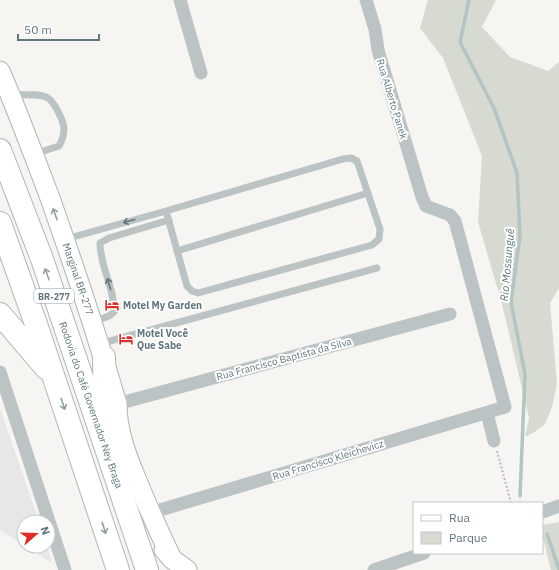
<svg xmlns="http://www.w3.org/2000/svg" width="559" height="570" font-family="'IBM Plex Sans',sans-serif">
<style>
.built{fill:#e6e7e6}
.green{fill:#d6dad1}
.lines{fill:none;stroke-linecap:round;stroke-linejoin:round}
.stream{stroke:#b2c4c4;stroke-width:3.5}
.secondary-casing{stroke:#acb5b8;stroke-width:21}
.highway-casing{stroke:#b0b6b8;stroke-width:24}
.path{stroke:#b7bbbd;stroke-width:2;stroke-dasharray:2 2;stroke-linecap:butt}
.lane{stroke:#bcc3c5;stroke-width:7}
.street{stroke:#bcc3c5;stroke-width:13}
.secondary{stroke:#fff;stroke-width:19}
.highway{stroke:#fff;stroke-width:22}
.oneway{stroke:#90a0a4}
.oneway2{stroke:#61777d}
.labels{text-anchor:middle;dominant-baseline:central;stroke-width:4;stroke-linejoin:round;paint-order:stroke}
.shield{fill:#fff;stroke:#90a0a4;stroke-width:1}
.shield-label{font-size:9px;font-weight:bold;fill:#61777d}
.street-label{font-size:10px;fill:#61777d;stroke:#fff}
.poi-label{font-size:10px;font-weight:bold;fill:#61777d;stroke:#fff;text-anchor:start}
.water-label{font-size:11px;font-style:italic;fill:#5c7778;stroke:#fff}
</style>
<rect width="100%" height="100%" fill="#f6f5f2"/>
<!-- built -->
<g class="built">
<path d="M0,408L39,522H24V545L0,530Z"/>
<path d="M25,546H47L52,563Z"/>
</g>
<!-- green -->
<g class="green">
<path d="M428,0H496L482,27L510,57L548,71L559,62V288L550,303L557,384L552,407L545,424L533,433L525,437L529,418L502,304L478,222L482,156L443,58L420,28Z"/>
<path d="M559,522V570H551L542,534V525Z"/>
</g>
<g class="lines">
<!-- stream -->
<g class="stream">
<path d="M469,0L460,42L494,108L517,173L520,235L511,302L525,374L520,496"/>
<path d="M547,534L559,569"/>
</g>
<defs>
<g id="secondary">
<path d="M0,71C18,112 34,156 50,198C74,266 97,335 117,404C117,430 126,454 136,478C147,505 159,532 172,559"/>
<path d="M164,550L172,559L187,570"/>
</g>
<g id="highway">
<path d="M0,150L42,259L147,570"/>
<path d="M0,223L37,327L118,570"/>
<path d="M0,314L46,368"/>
<path d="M104,357L105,424"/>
</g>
</defs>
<!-- secondary casing -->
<use href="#secondary" class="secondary-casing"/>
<!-- highway casing -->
<use href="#highway" class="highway-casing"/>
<!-- path -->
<path class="path" d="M497,451L511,503"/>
<!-- lane -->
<g class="lane">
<path d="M11,95C20,95 41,93 48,98C55,103 63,120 64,128C64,134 62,141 59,146L34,154"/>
<path d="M66,239L166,211L343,159L351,158L357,161L380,229L379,239L372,245L198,293L192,291L187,286L166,211"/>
<path d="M177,251L368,193"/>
<path d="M93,322L109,316L114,312C115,289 100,267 100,243L109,238L169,220"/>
<path d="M99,344L377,268"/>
</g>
<!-- street -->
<g class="street">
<path d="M180,0L201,73"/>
<path d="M0,372L65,570"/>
<path d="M117,404L450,314"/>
<path d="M487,413L494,441"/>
<path d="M542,512L559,506"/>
<path d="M150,513L505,407L455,221L450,215L426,206L422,197L378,50L375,29L366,0"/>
<path d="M374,570L424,553"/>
</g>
<!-- secondary -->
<use href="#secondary" class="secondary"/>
<!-- highway -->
<use href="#highway" class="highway"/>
</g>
<!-- one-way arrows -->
<defs><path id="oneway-shaft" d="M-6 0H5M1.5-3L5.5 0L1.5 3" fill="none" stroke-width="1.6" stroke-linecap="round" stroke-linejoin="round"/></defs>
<g class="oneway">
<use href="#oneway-shaft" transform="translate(55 214) rotate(-110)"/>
<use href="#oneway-shaft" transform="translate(47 274) rotate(-109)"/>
<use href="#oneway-shaft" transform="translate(63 404) rotate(72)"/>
<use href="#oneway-shaft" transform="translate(104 528) rotate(72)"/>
</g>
<g class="oneway2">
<use href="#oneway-shaft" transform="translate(129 221) rotate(165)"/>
<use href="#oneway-shaft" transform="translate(109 284) rotate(-106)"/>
</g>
<!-- icons -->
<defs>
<symbol id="hotel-bare" viewBox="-9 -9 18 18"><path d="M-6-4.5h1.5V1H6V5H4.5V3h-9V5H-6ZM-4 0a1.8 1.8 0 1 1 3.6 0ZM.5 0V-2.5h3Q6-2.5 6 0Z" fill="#e02d28" stroke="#fff" stroke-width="2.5" paint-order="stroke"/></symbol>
</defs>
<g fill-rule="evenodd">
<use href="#hotel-bare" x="102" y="295" width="20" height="20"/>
<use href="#hotel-bare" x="116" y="329" width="20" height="20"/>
</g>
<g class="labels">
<!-- shield labels -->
<rect class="shield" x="34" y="289" width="40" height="14" rx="3"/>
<g class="shield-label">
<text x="54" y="296">BR-277</text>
</g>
<!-- street labels -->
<g class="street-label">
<text transform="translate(392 99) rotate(73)">Rua Alberto Panek</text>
<text transform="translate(78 279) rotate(71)">Marginal BR-277</text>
<text transform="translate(284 359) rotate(-15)">Rua Francisco Baptista da Silva</text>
<text transform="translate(91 405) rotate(71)">Rodovia do Café Governador Ney Braga</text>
<text transform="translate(328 460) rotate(-17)">Rua Francisco Kleichevicz</text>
</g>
<!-- poi labels -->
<g class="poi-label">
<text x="123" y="305">Motel My Garden</text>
<text x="137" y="333">Motel Você<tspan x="137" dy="12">Que Sabe</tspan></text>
</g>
<!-- water labels -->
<g class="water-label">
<text transform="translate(507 265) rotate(-85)">Rio Mossunguê</text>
</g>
</g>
<!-- legend -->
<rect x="413" y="502" width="130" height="52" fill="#ffffff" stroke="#c0c9cb"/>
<rect x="421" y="515" width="20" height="6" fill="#ffffff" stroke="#c0c9cb"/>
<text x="449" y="522" font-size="12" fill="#61777d">Rua</text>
<rect x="421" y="532" width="20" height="12" fill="#d6dad1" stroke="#c0c9cb"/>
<text x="449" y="542" font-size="12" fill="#61777d">Parque</text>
<!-- north arrow -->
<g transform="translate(36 534) rotate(70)"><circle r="19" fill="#ffffff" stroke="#c0c9cb"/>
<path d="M0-3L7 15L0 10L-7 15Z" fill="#e02d28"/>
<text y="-6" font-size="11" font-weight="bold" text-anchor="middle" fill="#61777d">N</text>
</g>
<!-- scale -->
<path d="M18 34v6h81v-6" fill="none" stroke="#61777d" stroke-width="2"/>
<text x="24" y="34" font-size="12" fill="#61777d" stroke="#ffffff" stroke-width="3" paint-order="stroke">50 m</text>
</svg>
